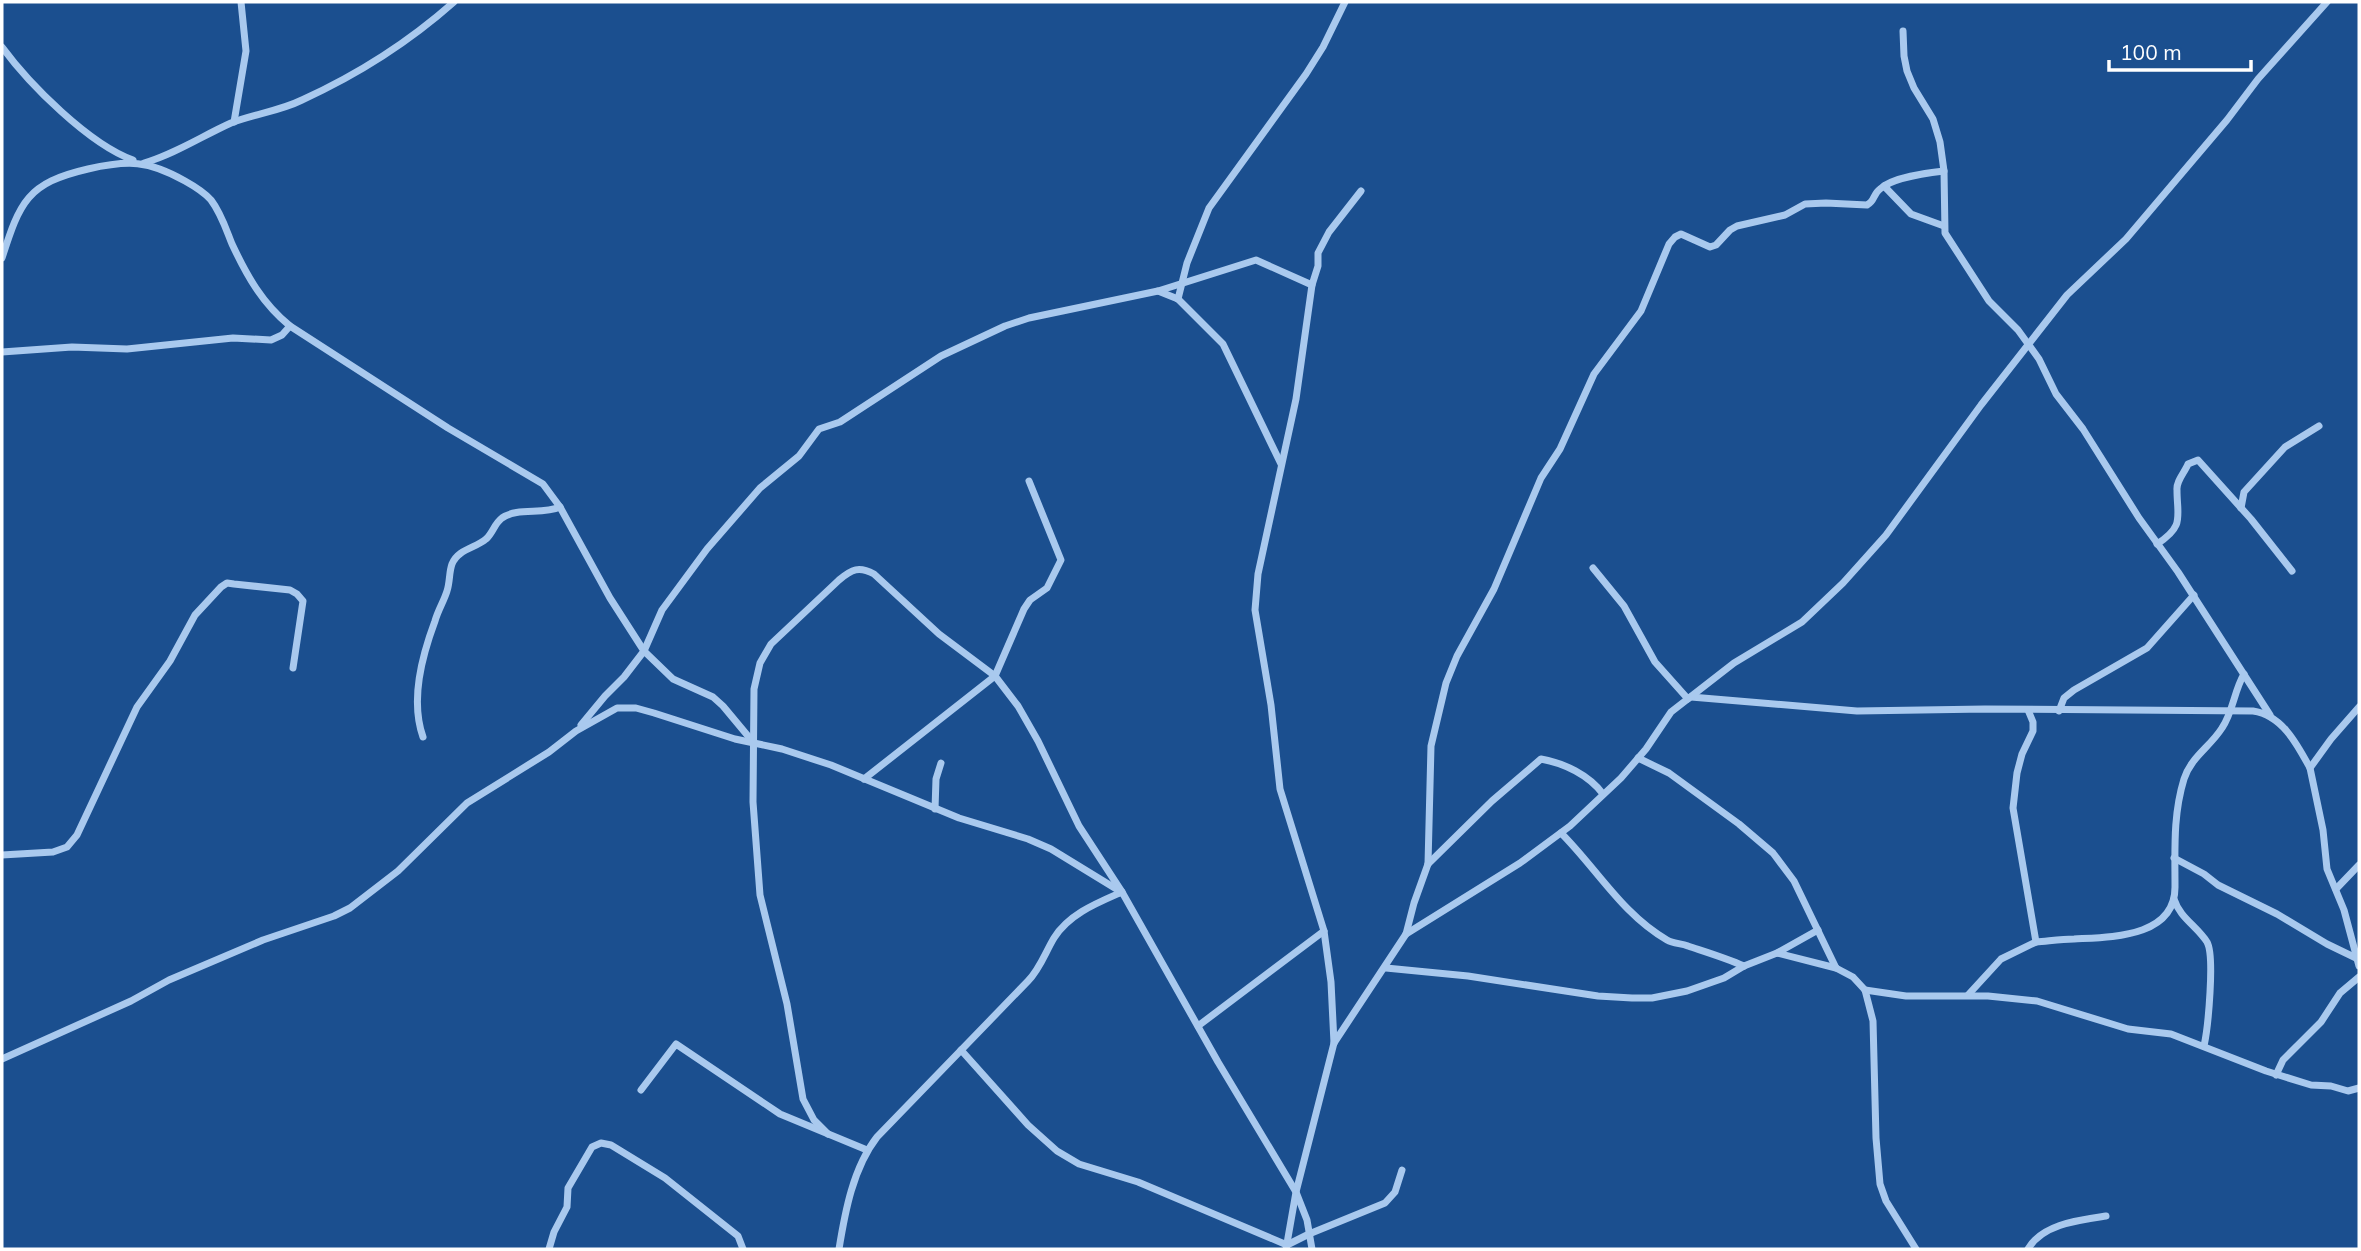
<svg xmlns="http://www.w3.org/2000/svg" width="2361" height="1251" font-family="Mulish,sans-serif">
<style>
.lines{fill:none;stroke-linecap:round;stroke-linejoin:round}
.minor{stroke:#a9c9ee;stroke-width:7}
</style>
<rect width="100%" height="100%" fill="#1b4f8f"/>
<g class="lines">
<!-- minor -->
<g class="minor">
<path d="M1903,31L1904,56L1907,71L1914,88L1933,119L1940,142L1944,171L1945,233L1989,301L2018,330L2039,359L2056,394L2083,429L2139,518L2178,572L2270,715"/>
<path d="M2,47C30,85 89,144 133,160"/>
<path d="M234,122L246,51L241,2"/>
<path d="M144,163C175,154 202,136 231,123C254,114 280,111 302,100C357,75 410,41 454,2"/>
<path d="M1884,186L1911,214L1944,226"/>
<path d="M2,258C20,202 27,183 88,169C128,160 148,160 185,181C194,186 204,192 211,200C221,213 226,229 232,244C247,276 262,303 290,326L448,428L543,484L560,507L610,598L644,651L624,677L605,696L581,725"/>
<path d="M1158,291L1178,299L1223,344L1281,464"/>
<path d="M1178,299L1187,263L1209,208L1306,74L1323,47L1345,2"/>
<path d="M2,352L72,347L127,349L233,338L271,340L282,335L290,326"/>
<path d="M2241,508L2244,492L2285,447L2319,426"/>
<path d="M2157,544C2185,526 2177,517 2177,490C2176,481 2185,472 2188,464L2198,460L2251,519L2292,571"/>
<path d="M1593,568L1624,606L1655,662L1688,699"/>
<path d="M1691,697L1857,711L1985,709L2253,711C2282,715 2297,744 2310,768"/>
<path d="M2359,707L2331,739L2310,768L2323,830L2327,869L2344,910L2359,966"/>
<path d="M2059,711L2064,698L2074,690L2147,648L2194,595"/>
<path d="M423,737C410,700 422,656 435,621C438,610 444,601 447,591C450,582 449,572 452,564C458,549 476,548 486,539C493,533 494,524 502,518C518,507 542,515 560,507"/>
<path d="M753,742L723,706L713,697L673,679L644,651L662,610L707,549L760,488L799,456L819,429L840,422L941,356L1005,326L1029,318L1158,291L1256,260L1312,285"/>
<path d="M1638,758L1669,773L1739,824L1773,853L1794,881L1836,968L1853,977L1865,990L1873,1021L1876,1138L1880,1184L1886,1201L1916,1249"/>
<path d="M864,779L995,676L1024,609L1030,600L1047,588L1061,560L1029,481"/>
<path d="M935,809L936,779L941,763"/>
<path d="M1561,833C1597,869 1622,914 1667,940C1674,944 1681,943 1688,946C1706,952 1726,958 1744,966"/>
<path d="M2,855L53,852L67,847L77,835L137,707L170,661L195,615L221,587L227,583L234,584L290,590L297,594L303,601L293,668"/>
<path d="M2174,858L2204,874L2218,885L2277,914L2327,944L2356,958"/>
<path d="M1428,864L1492,801L1541,759C1564,763 1589,775 1603,794"/>
<path d="M2336,889L2359,865"/>
<path d="M2174,899C2180,918 2197,926 2207,942C2215,956 2208,1028 2204,1046"/>
<path d="M1406,934L1520,863L1570,826L1621,778L1646,749L1671,712L1734,663L1802,622L1843,583L1886,535L1981,405L2067,295L2126,239L2227,120L2258,79L2327,2"/>
<path d="M2036,942C2049,941 2061,939 2074,939C2110,937 2176,938 2175,886C2175,849 2173,815 2184,779C2191,757 2210,747 2222,728C2233,712 2234,691 2244,674"/>
<path d="M1777,953L1818,930"/>
<path d="M1386,968L1468,976L1598,996L1632,998H1652L1687,991L1724,978L1744,966L1777,953L1836,968"/>
<path d="M1865,990L1906,996H1988L2037,1001L2128,1029L2171,1034L2266,1071L2311,1085L2331,1086L2348,1091L2359,1088"/>
<path d="M1968,995L2001,959L2036,942L2013,808L2017,773L2022,754L2033,731V722L2028,710"/>
<path d="M1198,1026L1324,931"/>
<path d="M1334,1043L1331,982L1324,931L1280,789L1271,705L1255,610L1258,574L1296,399L1312,285L1318,266V253L1329,232L1361,191"/>
<path d="M961,1050L1028,1125L1057,1151L1079,1164L1138,1182L1287,1245L1309,1234L1385,1203L1395,1192L1402,1170"/>
<path d="M2,1059L131,1001L169,980L263,940L334,916L350,908L398,871L467,803L549,752L576,731L617,708H636L654,713L735,739L782,749L831,765L959,818L1028,839L1051,849L1118,890"/>
<path d="M2276,1075L2283,1060L2321,1022L2340,993L2359,977"/>
<path d="M641,1090L676,1044L780,1114L867,1150"/>
<path d="M828,1134L814,1120L803,1099L787,1004L760,895L753,802L754,689L760,663L771,644L839,580C852,569 859,566 874,574L939,634L995,676L1018,706L1038,741L1079,826L1122,892L1218,1062L1296,1192L1307,1220L1312,1249"/>
<path d="M549,1249L554,1232L567,1207L568,1188L592,1147L601,1143L611,1145L665,1178L738,1236L743,1249"/>
<path d="M839,1249C845,1212 853,1168 877,1137L1028,981C1040,969 1045,953 1054,938C1069,914 1097,903 1122,892"/>
<path d="M1286,1249L1296,1192L1334,1043L1406,934L1414,903L1428,864L1431,746L1446,683L1457,656L1494,589L1541,478L1560,449L1594,374L1641,311L1669,244L1675,237L1681,234L1710,247L1716,245L1730,230L1737,226L1785,215L1805,204L1826,203L1867,205C1875,201 1873,194 1880,189C1893,177 1927,173 1944,171"/>
<path d="M2028,1249C2042,1224 2079,1220 2106,1216"/>
</g>
</g>
<!-- border -->
<rect width="2361" height="1251" fill="none" stroke="#ffffff" stroke-width="7"/>
<!-- scale -->
<path d="M2109 60v10h142v-10" fill="none" stroke="#ffffff" stroke-width="3.5"/>
<text x="2120" y="60" font-size="21" fill="#ffffff" stroke="#1b4f8f" stroke-width="5" paint-order="stroke">100 m</text>
</svg>
